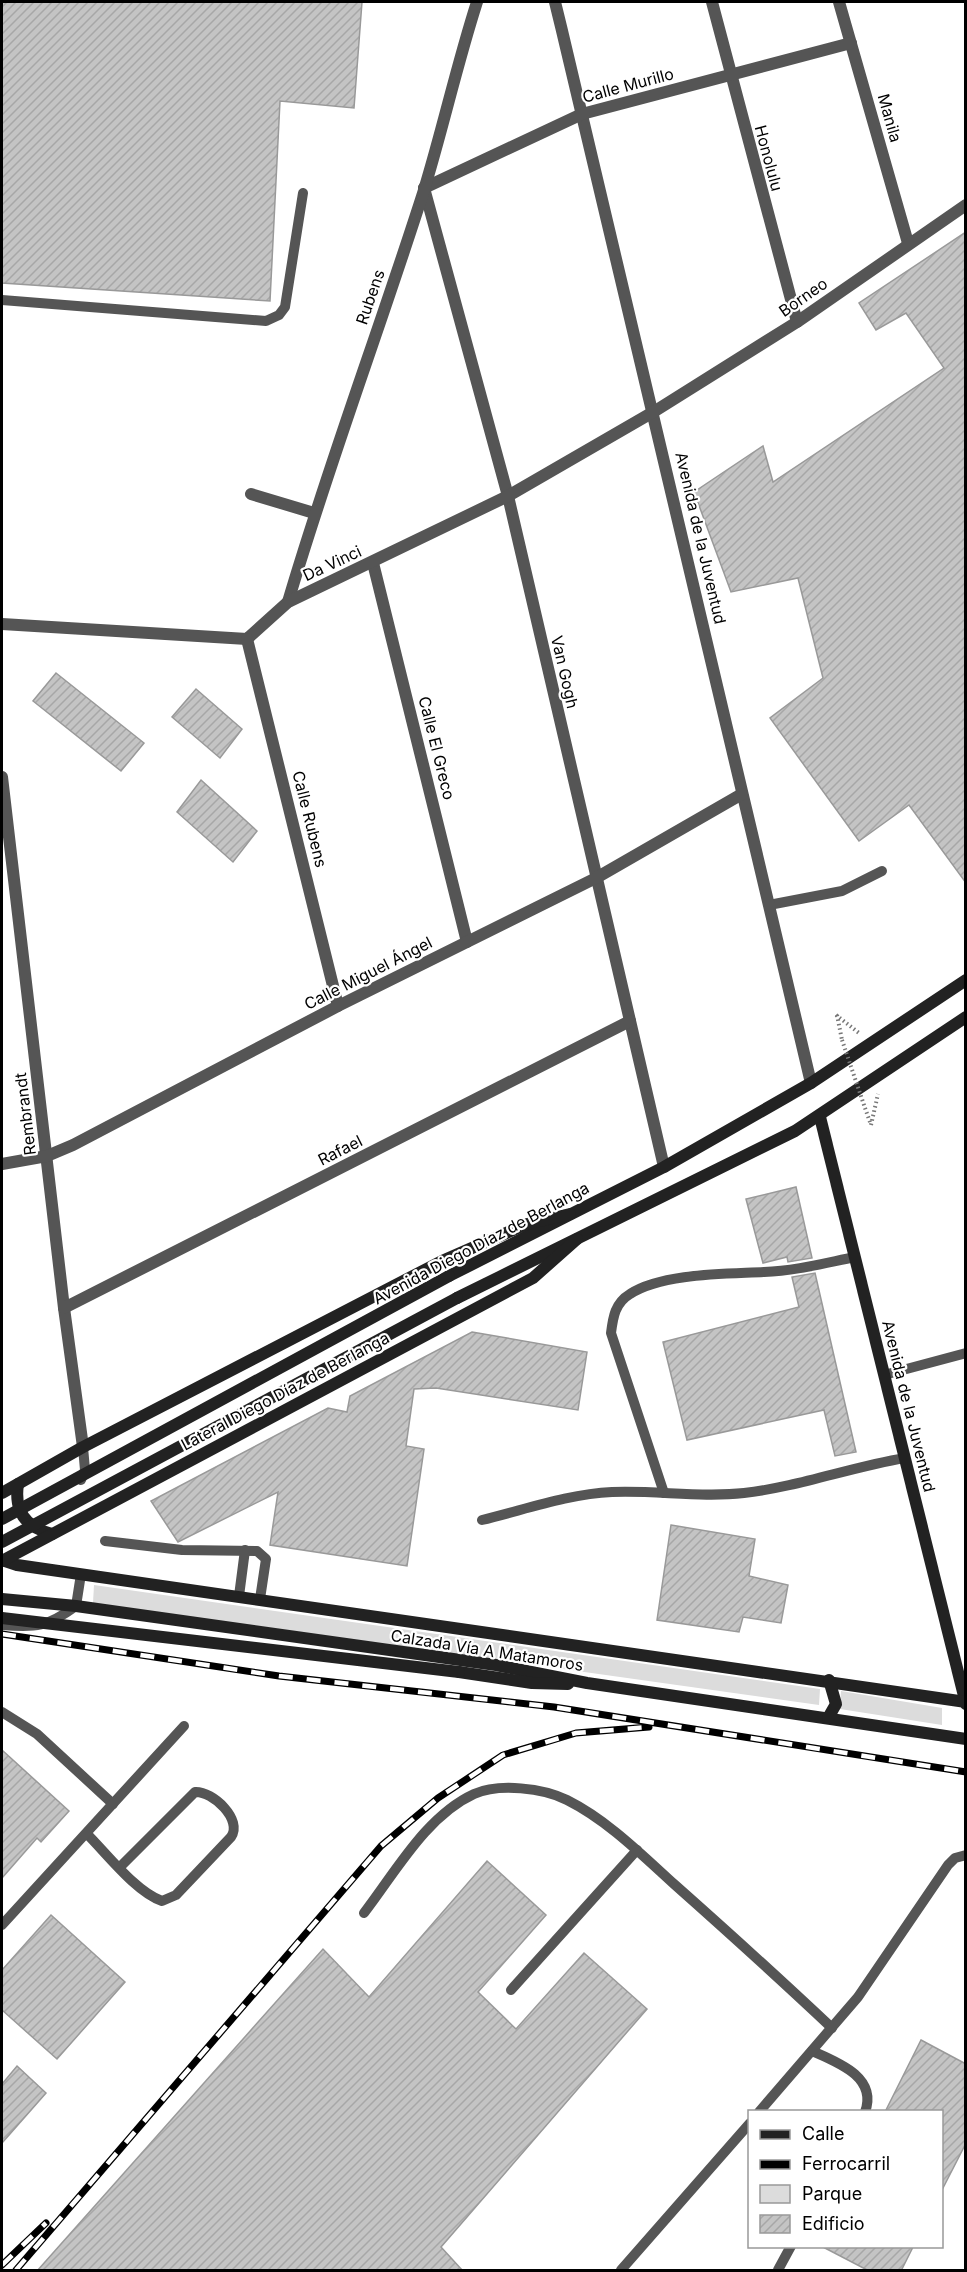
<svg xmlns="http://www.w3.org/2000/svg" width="967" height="2272" font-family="Inter,sans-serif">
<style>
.green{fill:#dcdcdc}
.building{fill:url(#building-hatch);stroke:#999;stroke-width:1.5}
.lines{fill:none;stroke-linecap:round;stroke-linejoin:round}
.path{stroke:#777;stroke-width:4;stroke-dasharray:1.5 3;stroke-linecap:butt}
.lane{stroke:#555;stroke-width:10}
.street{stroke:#555;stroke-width:12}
.secondary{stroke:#222;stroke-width:12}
.rail-casing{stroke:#000;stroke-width:7}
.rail{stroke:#fff;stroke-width:4.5;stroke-dasharray:14;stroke-linecap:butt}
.path-bridge{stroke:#777;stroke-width:4;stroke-dasharray:1.5 3;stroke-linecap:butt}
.secondary-bridge{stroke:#222;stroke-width:12}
.labels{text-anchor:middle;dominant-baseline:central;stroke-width:4.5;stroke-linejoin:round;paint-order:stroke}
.street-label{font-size:16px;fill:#000;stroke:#fff}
</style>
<defs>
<pattern id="building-hatch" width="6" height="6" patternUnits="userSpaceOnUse" patternTransform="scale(1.5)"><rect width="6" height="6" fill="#c4c4c4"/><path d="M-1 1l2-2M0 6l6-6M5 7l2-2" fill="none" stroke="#a7a7a7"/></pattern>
</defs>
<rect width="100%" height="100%" fill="#fff"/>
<!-- green -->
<g class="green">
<path d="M94,1585L820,1689L819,1705L93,1603Z"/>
<path d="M841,1691L942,1708V1725L840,1709Z"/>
</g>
<!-- building -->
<g class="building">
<path d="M2,2H362L354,108L280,101L270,301L2,283Z"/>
<path d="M966,232V883L909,805L859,841L770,718L823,678L798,578L731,592L694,492L763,446L773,482L944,368L906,313L876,330L859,303Z"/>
<path d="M56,673L144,743L121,771L33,701Z"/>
<path d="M196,689L242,729L220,758L172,717Z"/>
<path d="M201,780L257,831L233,862L177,812Z"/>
<path d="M796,1187L812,1258L788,1262L787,1257L763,1263L746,1199Z"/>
<path d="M815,1273L856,1452L835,1456L824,1410L687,1440L663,1342L799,1307L792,1277Z"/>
<path d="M472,1332L587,1352L578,1410L436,1388L414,1389L406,1446L424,1449L407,1566L270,1545L278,1492L178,1542L151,1501L328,1408L347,1412L350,1396Z"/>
<path d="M671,1525L755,1539L749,1576L788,1585L781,1623L743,1617L739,1632L657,1620Z"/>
<path d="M2,1750L69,1811L41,1842L37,1838L2,1878Z"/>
<path d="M487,1861L546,1915L478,1992L516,2029L584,1953L647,2009L441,2247L463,2271H37L323,1949L369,1997Z"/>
<path d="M51,1915L125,1982L57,2059L2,2010V1970Z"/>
<path d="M921,2040L966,2064V2143L942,2190V2112H885Z"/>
<path d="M17,2066L46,2093L2,2143V2084Z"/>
<path d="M823,2247H913L901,2271H869Z"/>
</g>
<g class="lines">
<!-- path -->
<g class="path">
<path d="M836,1015L859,1033"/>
<path d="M837,1015L842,1040"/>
<path d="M865,1108L871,1125"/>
<path d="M871,1125L878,1094"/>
</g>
<!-- lane -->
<g class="lane">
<path d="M2,300L266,321L279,315L285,307L303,193"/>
<path d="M769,905L842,891L882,871"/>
<path d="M884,1375L966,1353"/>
<path d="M81,1480L85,1470L83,1447"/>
<path d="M664,1493L611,1333C613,1317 615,1303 630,1294C662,1273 727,1274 764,1272C795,1271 825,1263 855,1257"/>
<path d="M482,1520C524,1510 568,1494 612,1492C656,1490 700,1498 744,1493C798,1487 851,1467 905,1458"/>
<path d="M105,1541L182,1550L257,1551L266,1559L260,1599"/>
<path d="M239,1596L245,1550"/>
<path d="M2,1625C36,1628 47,1627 76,1606L81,1574"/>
<path d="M2,1712L37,1734L113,1804"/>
<path d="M87,1834C107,1854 136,1892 162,1901L176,1895L231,1837C243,1820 213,1791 195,1792L120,1867"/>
<path d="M364,1913C395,1873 426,1816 474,1794C499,1783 543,1788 567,1800C607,1820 641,1854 674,1884C727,1931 780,1979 832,2028"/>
<path d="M2,1925L184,1726"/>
<path d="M511,1990L637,1850"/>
<path d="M812,2051C837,2062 878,2077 865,2112"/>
<path d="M759,2112L858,1997L948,1865L955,1858L966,1855"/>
<path d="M621,2270L750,2123"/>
<path d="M778,2270L791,2246"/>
</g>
<!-- street -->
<g class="street">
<path d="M555,2C643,362 727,723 811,1083"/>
<path d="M712,2L797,322"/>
<path d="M839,2L908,243"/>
<path d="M424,188L508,496L664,1167"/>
<path d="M424,188L582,114L851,43"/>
<path d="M251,494L314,513"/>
<path d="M373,563L467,942"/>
<path d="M288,602C329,463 380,328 424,190C443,128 457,64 477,2"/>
<path d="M2,624L247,639L288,602L508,496L655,411L797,322L966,205"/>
<path d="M247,639L338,1006"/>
<path d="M2,777L64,1308L83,1447"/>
<path d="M2,1164L47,1156L73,1145L338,1006L596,878L742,794"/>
<path d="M64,1308L630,1021"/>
</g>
<!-- secondary -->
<g class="secondary">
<path d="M820,1117L966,1704"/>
<path d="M449,1276L664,1167L811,1083L966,980"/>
<path d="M457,1298L795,1131L966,1017"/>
<path d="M18,1484C14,1511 25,1527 52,1534"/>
<path d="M2,1493L83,1447L442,1261L527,1224L570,1214"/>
<path d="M2,1560L17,1565L966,1702"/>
<path d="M2,1561L533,1278L577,1239"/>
<path d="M2,1599L76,1606L496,1665L587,1683L966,1739"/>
<path d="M459,1672L532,1683L568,1684"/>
<path d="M828,1718L836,1704L829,1680"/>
</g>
<defs>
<g id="rail">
<path d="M2,1634L279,1676L554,1707L966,1772"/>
<path d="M2,2265L46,2223"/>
<path d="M16,2270L381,1846L438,1798L503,1755L576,1733L649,1727"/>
</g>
</defs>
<!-- rail casing -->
<use href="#rail" class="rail-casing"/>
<!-- rail -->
<use href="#rail" class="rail"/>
<!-- path-bridge -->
<path class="path-bridge" d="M842,1040L865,1108"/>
<!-- secondary-bridge -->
<g class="secondary-bridge">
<path d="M2,1519L449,1276"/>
<path d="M2,1542L457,1298"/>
<path d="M2,1618L459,1672"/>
</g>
</g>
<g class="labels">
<!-- street labels -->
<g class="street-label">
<text transform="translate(628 85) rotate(-15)">Calle Murillo</text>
<text transform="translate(890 118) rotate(74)">Manila</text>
<text transform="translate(769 158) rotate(75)">Honolulu</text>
<text transform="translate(370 297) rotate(-71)">Rubens</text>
<text transform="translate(803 297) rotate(-35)">Borneo</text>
<text transform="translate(701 538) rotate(77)">Avenida de la Juventud</text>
<text transform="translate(332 563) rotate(-25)">Da Vinci</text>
<text transform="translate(565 672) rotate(77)">Van Gogh</text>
<text transform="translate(437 748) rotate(76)">Calle El Greco</text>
<text transform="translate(310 819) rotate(76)">Calle Rubens</text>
<text transform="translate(368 973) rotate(-27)">Calle Miguel Ángel</text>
<text transform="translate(25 1114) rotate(-97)">Rembrandt</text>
<text transform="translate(340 1150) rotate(-27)">Rafael</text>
<text transform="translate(481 1243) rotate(-28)">Avenida Diego Díaz de Berlanga</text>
<text transform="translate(285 1391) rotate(-28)">Lateral Diego Díaz de Berlanga</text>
<text transform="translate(909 1406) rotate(76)">Avenida de la Juventud</text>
<text transform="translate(487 1650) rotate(9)">Calzada Vía A Matamoros</text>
</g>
</g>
<!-- border -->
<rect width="967" height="2272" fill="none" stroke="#000000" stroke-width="6"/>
<!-- legend -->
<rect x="748" y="2110" width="195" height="138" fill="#ffffff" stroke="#999999" stroke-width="1.5"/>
<rect x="760" y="2130" width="30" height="9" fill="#222222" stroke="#999999" stroke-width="1.5"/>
<text x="802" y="2140" font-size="18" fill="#000000">Calle</text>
<rect x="760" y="2160" width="30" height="9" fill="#000000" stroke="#999999" stroke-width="1.5"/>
<text x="802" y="2170" font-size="18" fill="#000000">Ferrocarril</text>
<rect x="760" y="2185" width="30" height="18" fill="#dcdcdc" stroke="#999999" stroke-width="1.5"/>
<text x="802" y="2200" font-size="18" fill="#000000">Parque</text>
<rect x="760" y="2215" width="30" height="18" fill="url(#building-hatch)" stroke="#999999" stroke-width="1.5"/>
<text x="802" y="2230" font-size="18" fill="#000000">Edificio</text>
</svg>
